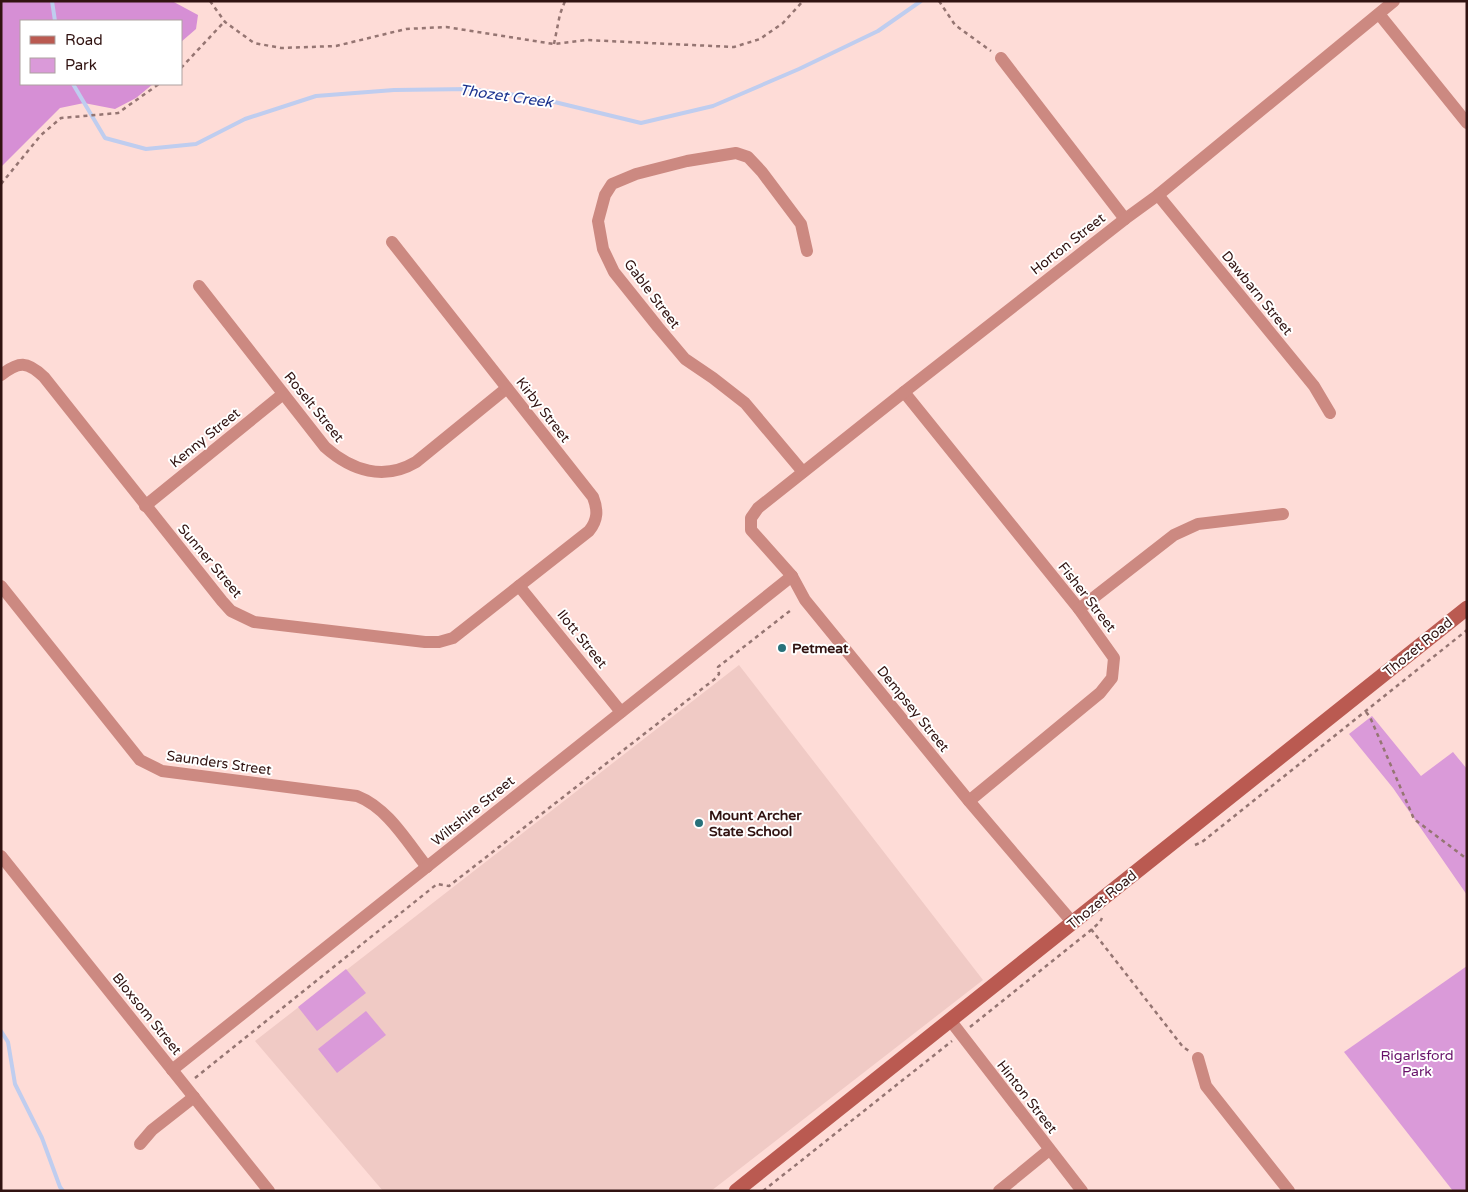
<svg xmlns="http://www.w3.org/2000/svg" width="1468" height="1192" font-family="'Varela Round',sans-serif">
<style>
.built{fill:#f0cac5}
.green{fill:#da9ad9}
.forest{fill:#d68fd5}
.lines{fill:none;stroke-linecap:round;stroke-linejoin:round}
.stream{stroke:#bfcdef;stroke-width:4}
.path{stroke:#957572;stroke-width:2.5;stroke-dasharray:4 4;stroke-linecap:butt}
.street{stroke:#cc8981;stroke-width:12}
.secondary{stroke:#ba5a51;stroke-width:15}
.poi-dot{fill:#28717a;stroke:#fff;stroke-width:2}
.labels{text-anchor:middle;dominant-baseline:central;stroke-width:4;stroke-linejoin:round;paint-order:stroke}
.street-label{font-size:14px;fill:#311311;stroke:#fff}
.poi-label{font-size:14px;font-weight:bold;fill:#311311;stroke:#fff;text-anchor:start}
.park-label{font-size:14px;fill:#671069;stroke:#fff}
.water-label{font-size:15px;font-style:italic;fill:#1b338f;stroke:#fff}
</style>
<rect width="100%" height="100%" fill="#fedcd7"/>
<!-- built -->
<path class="built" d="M739,665L983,980L711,1191H383L255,1041Z"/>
<!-- green -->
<g class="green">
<path d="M1372,716L1421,776L1453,752L1467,769V895L1393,788L1349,734Z"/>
<path d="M1467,966V1191H1453L1344,1052Z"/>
<path d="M346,969L366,993L317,1031L298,1007Z"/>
<path d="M366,1011L386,1035L337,1073L318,1049Z"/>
</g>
<!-- forest -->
<path class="forest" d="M1,1H172L198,15L196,29L181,42V21H21V84H153L136,98L115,109L84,103L60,108L1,167Z"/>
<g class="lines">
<!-- stream -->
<g class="stream">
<path d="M52,1L55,21"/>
<path d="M73,84L105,138L146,149L196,144L245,119L316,96L394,90L470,89L538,98L641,123L713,106L799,69L878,31L921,1"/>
<path d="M1,1031L8,1042L15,1084L42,1138L60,1187L63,1191"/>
</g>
<!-- path -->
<g class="path">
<path d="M210,1L225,22L254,43L281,48L336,46L406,29L446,27L554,44L586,40L734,47L760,39L783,23L803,1"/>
<path d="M939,1L955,25L991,51"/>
<path d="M554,44L560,14L565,1"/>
<path d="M181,68L224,22"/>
<path d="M1,184L41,135L61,118L118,113L159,84"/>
<path d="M1366,712L1370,717L1414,819L1467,859"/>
<path d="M1195,845L1202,842L1467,630"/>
<path d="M1091,929L1183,1047L1189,1051"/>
<path d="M970,1027L1091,930L1100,922L1102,918"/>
<path d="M195,1078L437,884L449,886L716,678L719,674L718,667L791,610"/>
<path d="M763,1191L952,1041"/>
</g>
<!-- street -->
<g class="street">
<path d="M1379,14L1467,123"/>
<path d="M1001,58L1125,219"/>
<path d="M1158,195L1314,386L1330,413"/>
<path d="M199,286L325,447C352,471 384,481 416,462L507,388"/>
<path d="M1,375C19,361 27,361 44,377L222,601L231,611L254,622L425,642H439L453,638L589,531C598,520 598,510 593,497L392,242"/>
<path d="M904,392L1079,609L1114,658L1112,678L1100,693L969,801"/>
<path d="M803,472L745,403L713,378L685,359L658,327L614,272L603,249L598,221L605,195L612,184L636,174L687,161L736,153L748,157L762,172L801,224L807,251"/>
<path d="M145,506L283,394"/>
<path d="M1,586L140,760L162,771L357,796C388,808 407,842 427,867"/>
<path d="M519,586L621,712"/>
<path d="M1079,609L1174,535L1198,524L1283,514"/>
<path d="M1,856L269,1191"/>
<path d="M1073,923L969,801L805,600L792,576L751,530V518L758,508L904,392L1125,219L1158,195L1394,1"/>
<path d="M950,1020L1082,1191"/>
<path d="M1198,1058L1206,1086L1289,1191"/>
<path d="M172,1070L792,576"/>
<path d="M140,1144L152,1130L194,1097"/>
<path d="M999,1191L1049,1150"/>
</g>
<!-- secondary -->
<path class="secondary" d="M736,1191L1467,608"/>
</g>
<!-- markers -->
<g class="poi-dot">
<circle cx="782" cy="648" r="5"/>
<circle cx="699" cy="823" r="5"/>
</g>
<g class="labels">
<!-- street labels -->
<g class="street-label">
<text transform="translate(1068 244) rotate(-38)">Horton Street</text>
<text transform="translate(1257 293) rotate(51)">Dawbarn Street</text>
<text transform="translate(652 294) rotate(53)">Gable Street</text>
<text transform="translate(314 407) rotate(51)">Roselt Street</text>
<text transform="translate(543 410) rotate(52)">Kirby Street</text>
<text transform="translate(205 438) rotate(-39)">Kenny Street</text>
<text transform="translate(210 561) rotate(50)">Sunner Street</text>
<text transform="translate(1087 597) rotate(52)">Fisher Street</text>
<text transform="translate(582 639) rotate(51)">Ilott Street</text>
<text transform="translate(1418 647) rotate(-39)">Thozet Road</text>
<text transform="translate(913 709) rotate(51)">Dempsey Street</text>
<text transform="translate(219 763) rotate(8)">Saunders Street</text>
<text transform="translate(473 811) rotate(-39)">Wiltshire Street</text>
<text transform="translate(1102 900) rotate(-39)">Thozet Road</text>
<text transform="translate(147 1014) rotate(51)">Bloxsom Street</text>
<text transform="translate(1027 1097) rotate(52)">Hinton Street</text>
</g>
<!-- poi labels -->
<g class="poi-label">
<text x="792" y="648">Petmeat</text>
<text x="709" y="815">Mount Archer<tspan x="709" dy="16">State School</tspan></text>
</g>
<!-- park labels -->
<g class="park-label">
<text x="1417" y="1055">Rigarlsford<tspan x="1417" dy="16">Park</tspan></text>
</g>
<!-- water labels -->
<g class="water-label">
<text transform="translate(506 96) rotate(8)">Thozet Creek</text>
</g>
</g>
<!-- border -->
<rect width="1468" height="1192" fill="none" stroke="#311311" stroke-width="5"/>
<!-- legend -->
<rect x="20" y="20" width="162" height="65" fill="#ffffff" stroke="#ada1a0"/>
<rect x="30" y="36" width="25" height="8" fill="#ba5a51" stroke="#ada1a0"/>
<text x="65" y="45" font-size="15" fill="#311311">Road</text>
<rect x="30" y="58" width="25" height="15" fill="#da9ad9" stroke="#ada1a0"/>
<text x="65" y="70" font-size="15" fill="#311311">Park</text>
</svg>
